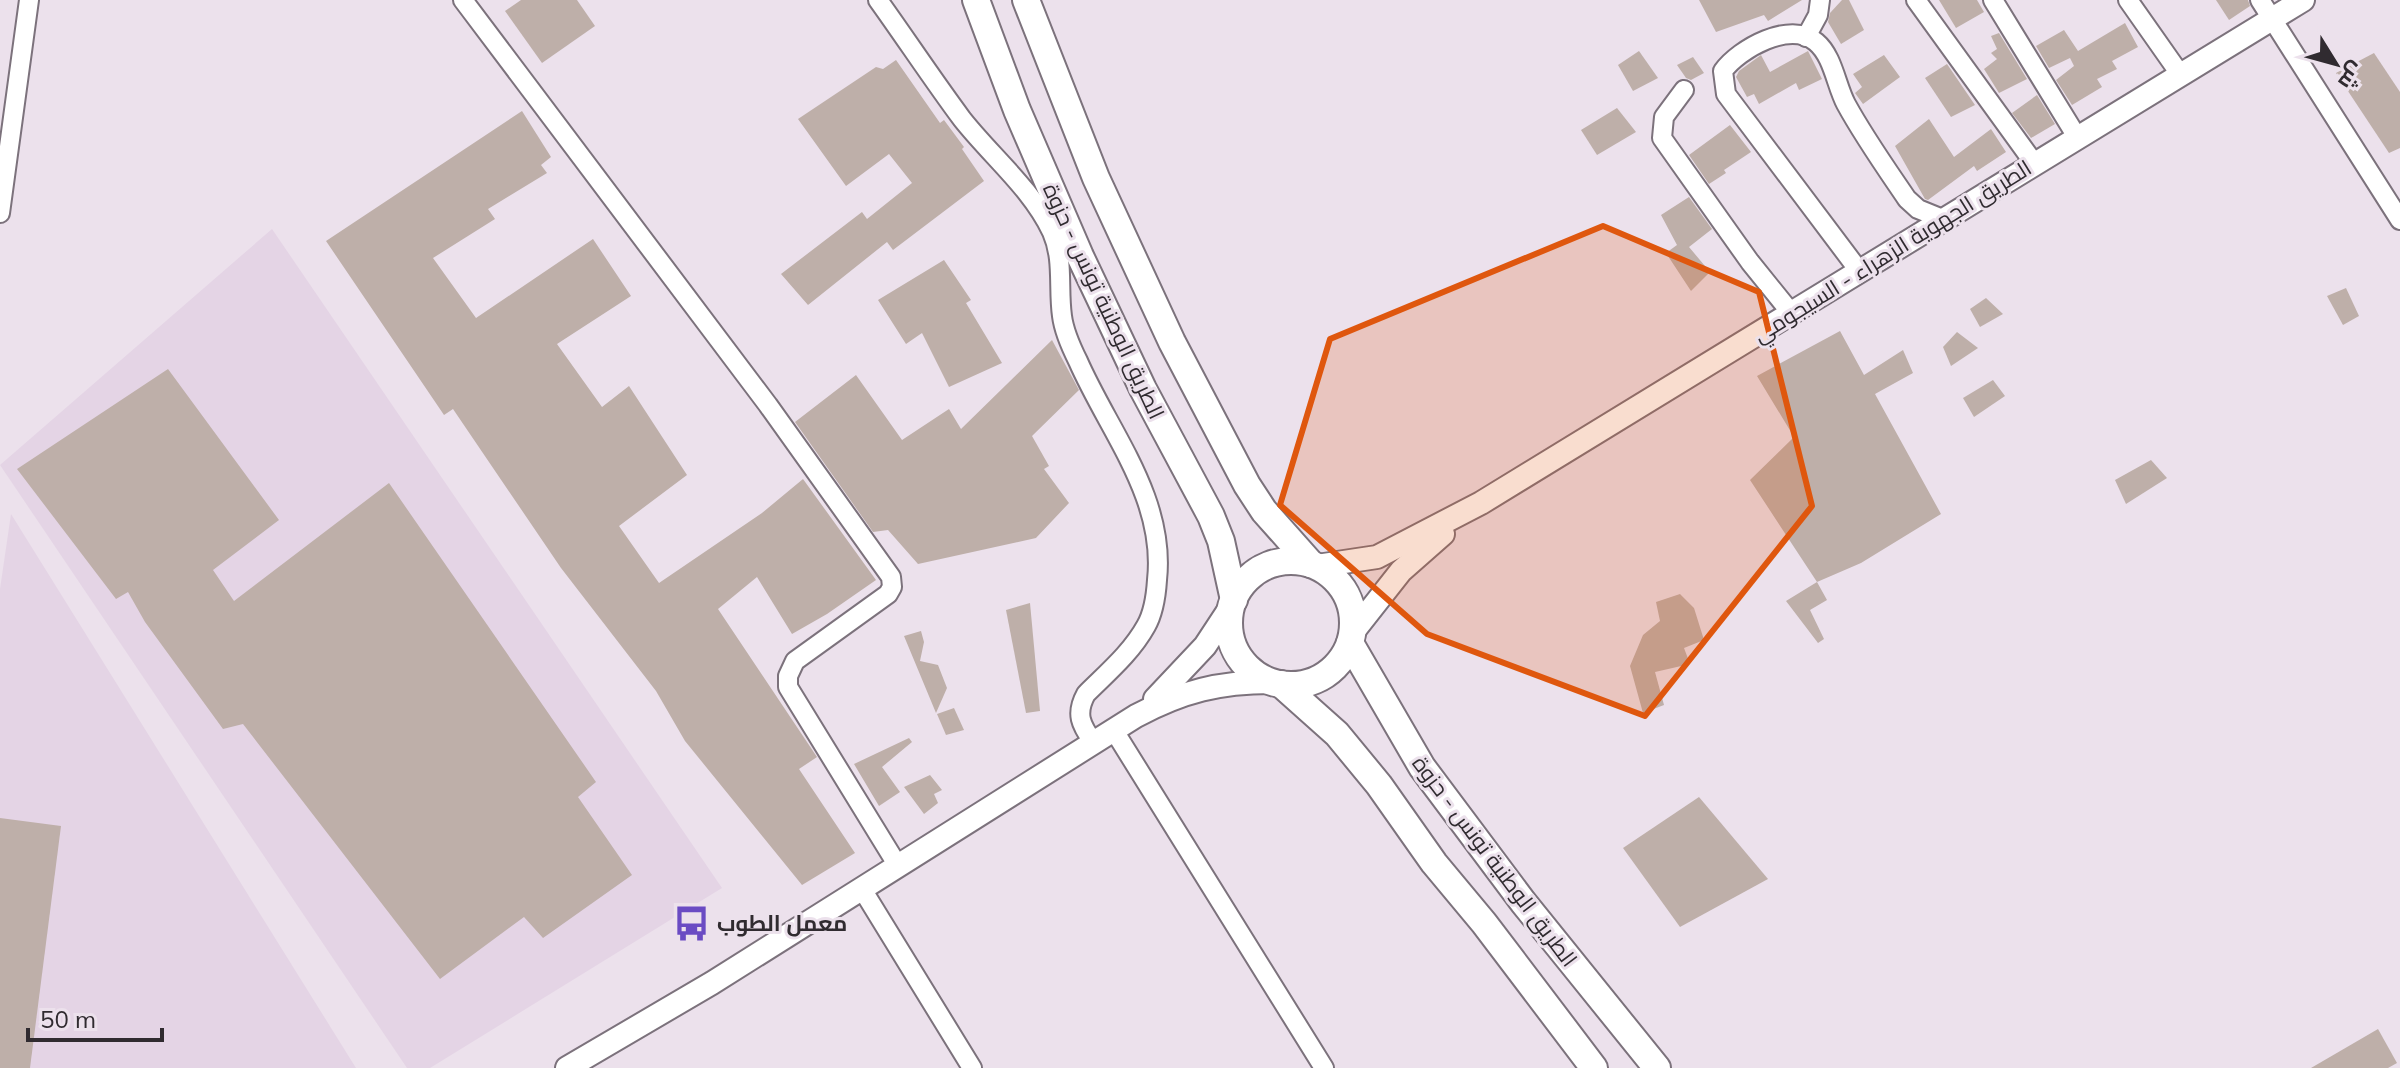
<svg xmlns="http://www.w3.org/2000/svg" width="2400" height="1068" font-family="Mulish,Cairo,sans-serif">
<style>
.built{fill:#e4d4e5}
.building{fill:#beafa9}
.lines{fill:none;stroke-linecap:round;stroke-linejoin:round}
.minor-casing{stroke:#7c727c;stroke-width:22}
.major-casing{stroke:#7c727c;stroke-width:26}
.highway-casing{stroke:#7c727c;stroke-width:30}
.minor{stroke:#fff;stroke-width:18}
.major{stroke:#fff;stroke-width:22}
.highway{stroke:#fff;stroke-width:26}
.marked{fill:#df570e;fill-opacity:0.2;stroke:#df570e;stroke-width:6;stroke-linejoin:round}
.labels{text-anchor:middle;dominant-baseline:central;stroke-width:6;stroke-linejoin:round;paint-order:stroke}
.street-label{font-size:22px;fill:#302b30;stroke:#ece1ec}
.poi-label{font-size:22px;font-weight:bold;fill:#302b30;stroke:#ece1ec;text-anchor:start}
</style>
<rect width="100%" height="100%" fill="#ece1ec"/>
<!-- built -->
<g class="built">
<path d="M272,229L722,888L430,1068H407L0,465Z"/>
<path d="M11,514L356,1068H0V589Z"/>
</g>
<!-- building -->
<g class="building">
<path d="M521,0H577L595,26L542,63L505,11Z"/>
<path d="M1699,0H1802L1768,21L1764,15L1716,32Z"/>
<path d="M1842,0H1849L1864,30L1841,44L1828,22L1830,13Z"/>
<path d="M1939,0H1977L1984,12L1956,28Z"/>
<path d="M2216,0H2248L2250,6L2229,20Z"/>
<path d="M2125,23L2138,47L2112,61L2117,69L2097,79L2102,87L2072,105L2056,80L2074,66L2070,58L2049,68L2036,46L2064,30L2078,51Z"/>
<path d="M1999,33L2027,79L1999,93L1984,69L1997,59L1991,53L1997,49L1991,36Z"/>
<path d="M1639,51L1658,78L1633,91L1618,65Z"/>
<path d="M1808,51L1822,79L1799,90L1796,83L1759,104L1754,94L1747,97L1736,77L1739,71L1761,55L1770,72Z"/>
<path d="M2374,53L2400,92V148L2389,153L2336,73Z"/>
<path d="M1884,55L1900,77L1863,104L1855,93L1862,87L1853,74Z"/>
<path d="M1693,57L1704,73L1691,80L1686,78L1677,65Z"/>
<path d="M896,60L940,123L944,120L964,147L962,149L984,181L893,250L887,242L808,305L781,274L862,212L867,219L912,183L889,154L846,186L798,119L876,67L883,69Z"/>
<path d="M1947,64L1975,105L1951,117L1925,78Z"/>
<path d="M2037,95L2055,124L2031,138L2012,113Z"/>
<path d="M1617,108L1636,132L1597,155L1581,130Z"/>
<path d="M522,111L551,157L541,165L547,173L488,209L495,219L433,258L476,318L593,239L631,296L557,344L602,407L629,386L687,475L619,526L659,583L762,513L803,479L876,580L827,614L792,634L757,577L718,609L817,757L799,769L855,853L802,885L685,741L656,691L561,568L453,409L444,415L326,241Z"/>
<path d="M1929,119L1954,157L1991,129L2006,152L1977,171L1974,166L1928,200L1925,199L1895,146Z"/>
<path d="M1730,125L1751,152L1724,170L1726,173L1709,184L1689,155Z"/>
<path d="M1689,197L1712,229L1689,247L1710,272L1691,291L1666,253L1677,245L1661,215Z"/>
<path d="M944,260L971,300L966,303L1002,363L949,387L922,333L906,344L878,300Z"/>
<path d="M2346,288L2359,316L2343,325L2327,296Z"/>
<path d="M1986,298L2003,314L1980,327L1970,309Z"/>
<path d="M1840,331L1864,375L1903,350L1913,373L1875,394L1941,514L1861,563L1817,582L1750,480L1794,437L1757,376Z"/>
<path d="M1957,332L1978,348L1951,366L1943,347Z"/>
<path d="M1052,340L1079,390L1032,436L1049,466L1044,469L1069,503L1036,538L918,564L888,530L873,532L795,422L856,375L902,440L949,409L961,429Z"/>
<path d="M168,369L279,520L213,570L234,601L389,483L596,782L578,797L632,875L543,938L524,917L440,979L243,724L223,729L145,622L128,592L116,599L17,469Z"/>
<path d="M1993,380L2005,396L1974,417L1963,398Z"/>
<path d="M2151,460L2167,478L2126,504L2115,480Z"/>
<path d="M1817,582L1827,600L1810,610L1824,639L1818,643L1786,601Z"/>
<path d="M1680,594L1694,608L1704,640L1684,648L1690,664L1655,672L1664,705L1643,713L1630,666L1643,635L1660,621L1656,602Z"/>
<path d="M1030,603L1040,711L1026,713L1006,610Z"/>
<path d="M921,631L924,642L920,661L938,665L947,688L936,713L904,636Z"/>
<path d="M954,708L964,730L946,735L937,714Z"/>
<path d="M909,738L912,742L882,767L900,792L879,806L854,764Z"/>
<path d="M930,775L942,790L934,794L938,803L924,814L904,787Z"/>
<path d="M1699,797L1768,879L1680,927L1623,848Z"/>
<path d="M0,818L61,826L30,1068H0Z"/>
<path d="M2378,1029L2397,1063L2388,1068H2311Z"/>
</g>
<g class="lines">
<defs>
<g id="minor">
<path d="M463,0L768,405L891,577L892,587L888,594L795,661L788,676V687L898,866"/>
<path d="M878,0C906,39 933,80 962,119C992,157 1031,188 1052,232C1064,259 1058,288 1062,316C1064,332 1071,347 1078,361C1109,432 1166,498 1157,580C1156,596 1154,612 1146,626C1131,653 1107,673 1086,694C1075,714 1081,725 1093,742"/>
<path d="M1916,0L2034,163"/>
<path d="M1993,0L2077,137"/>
<path d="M2128,0L2180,74"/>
<path d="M2260,0L2400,220"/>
<path d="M1806,37L1818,15L1820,0"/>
<path d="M1684,90L1664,117L1662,138L1750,262L1792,314"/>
<path d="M0,213L29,0"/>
<path d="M1860,272L1726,94L1723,71C1739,49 1790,20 1816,42C1833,56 1836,85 1846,104C1864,137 1886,168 1907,199L1918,209L1945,220"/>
<path d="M1113,729L1324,1068"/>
<path d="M862,889L972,1068"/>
</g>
<g id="major">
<path d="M1317,566L1377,557L1481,503L2303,0"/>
<path d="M1353,632L1401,571L1443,534"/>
<path d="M1155,699L1205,646L1232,605"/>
<path d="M567,1068L712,983L1136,716C1183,691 1219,682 1273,682"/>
</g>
<g id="highway">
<path d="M976,0L1017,110L1080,256L1143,389L1211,516L1221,541L1234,600"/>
<path d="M1026,0L1096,178L1172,342L1247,485L1264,511L1311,564"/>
<circle cx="1291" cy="623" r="62"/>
<path d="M1350,643L1422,767L1523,902L1657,1068"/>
<path d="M1281,684L1337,734L1379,785L1434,863L1484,923L1594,1068"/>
</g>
</defs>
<!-- minor casing -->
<use href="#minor" class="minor-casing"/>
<!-- major casing -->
<use href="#major" class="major-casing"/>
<!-- highway casing -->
<use href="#highway" class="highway-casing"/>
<!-- minor -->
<use href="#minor" class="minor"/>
<!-- major -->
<use href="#major" class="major"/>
<!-- highway -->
<use href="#highway" class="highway"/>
</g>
<!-- marked area -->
<path class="marked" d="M1603,226L1759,292L1812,506L1645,716L1427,634L1280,505L1330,339Z"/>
<!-- icons -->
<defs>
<symbol id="bus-bare" viewBox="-9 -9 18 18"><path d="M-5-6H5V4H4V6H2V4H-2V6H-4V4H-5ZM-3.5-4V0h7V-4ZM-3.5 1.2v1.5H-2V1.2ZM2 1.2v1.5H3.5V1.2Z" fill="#6a4bc3" stroke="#ece1ec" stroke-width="2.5" paint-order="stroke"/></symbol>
</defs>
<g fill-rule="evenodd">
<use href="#bus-bare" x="666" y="898" width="51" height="51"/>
</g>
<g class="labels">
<!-- street labels -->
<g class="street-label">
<text transform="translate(1892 251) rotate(-32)">الطريق الجهوية الزهراء - السيجومي</text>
<text transform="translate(1104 301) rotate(65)">الطريق الوطنية تونس - حزوة</text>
<text transform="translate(1495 861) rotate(53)">الطريق الوطنية تونس - حزوة</text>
</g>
<!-- poi labels -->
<g class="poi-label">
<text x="717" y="923">معمل الطوب</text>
</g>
</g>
<!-- north arrow -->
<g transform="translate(2336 64) rotate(127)" stroke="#ece1ec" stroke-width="6" paint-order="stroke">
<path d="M0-6L14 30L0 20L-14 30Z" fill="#302b30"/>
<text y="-12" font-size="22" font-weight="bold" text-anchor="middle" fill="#302b30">ش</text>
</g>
<!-- scale -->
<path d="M28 1028v12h134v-12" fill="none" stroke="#302b30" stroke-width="4"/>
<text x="40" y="1028" font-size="24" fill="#302b30" stroke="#ece1ec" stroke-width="6" paint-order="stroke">50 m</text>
</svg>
